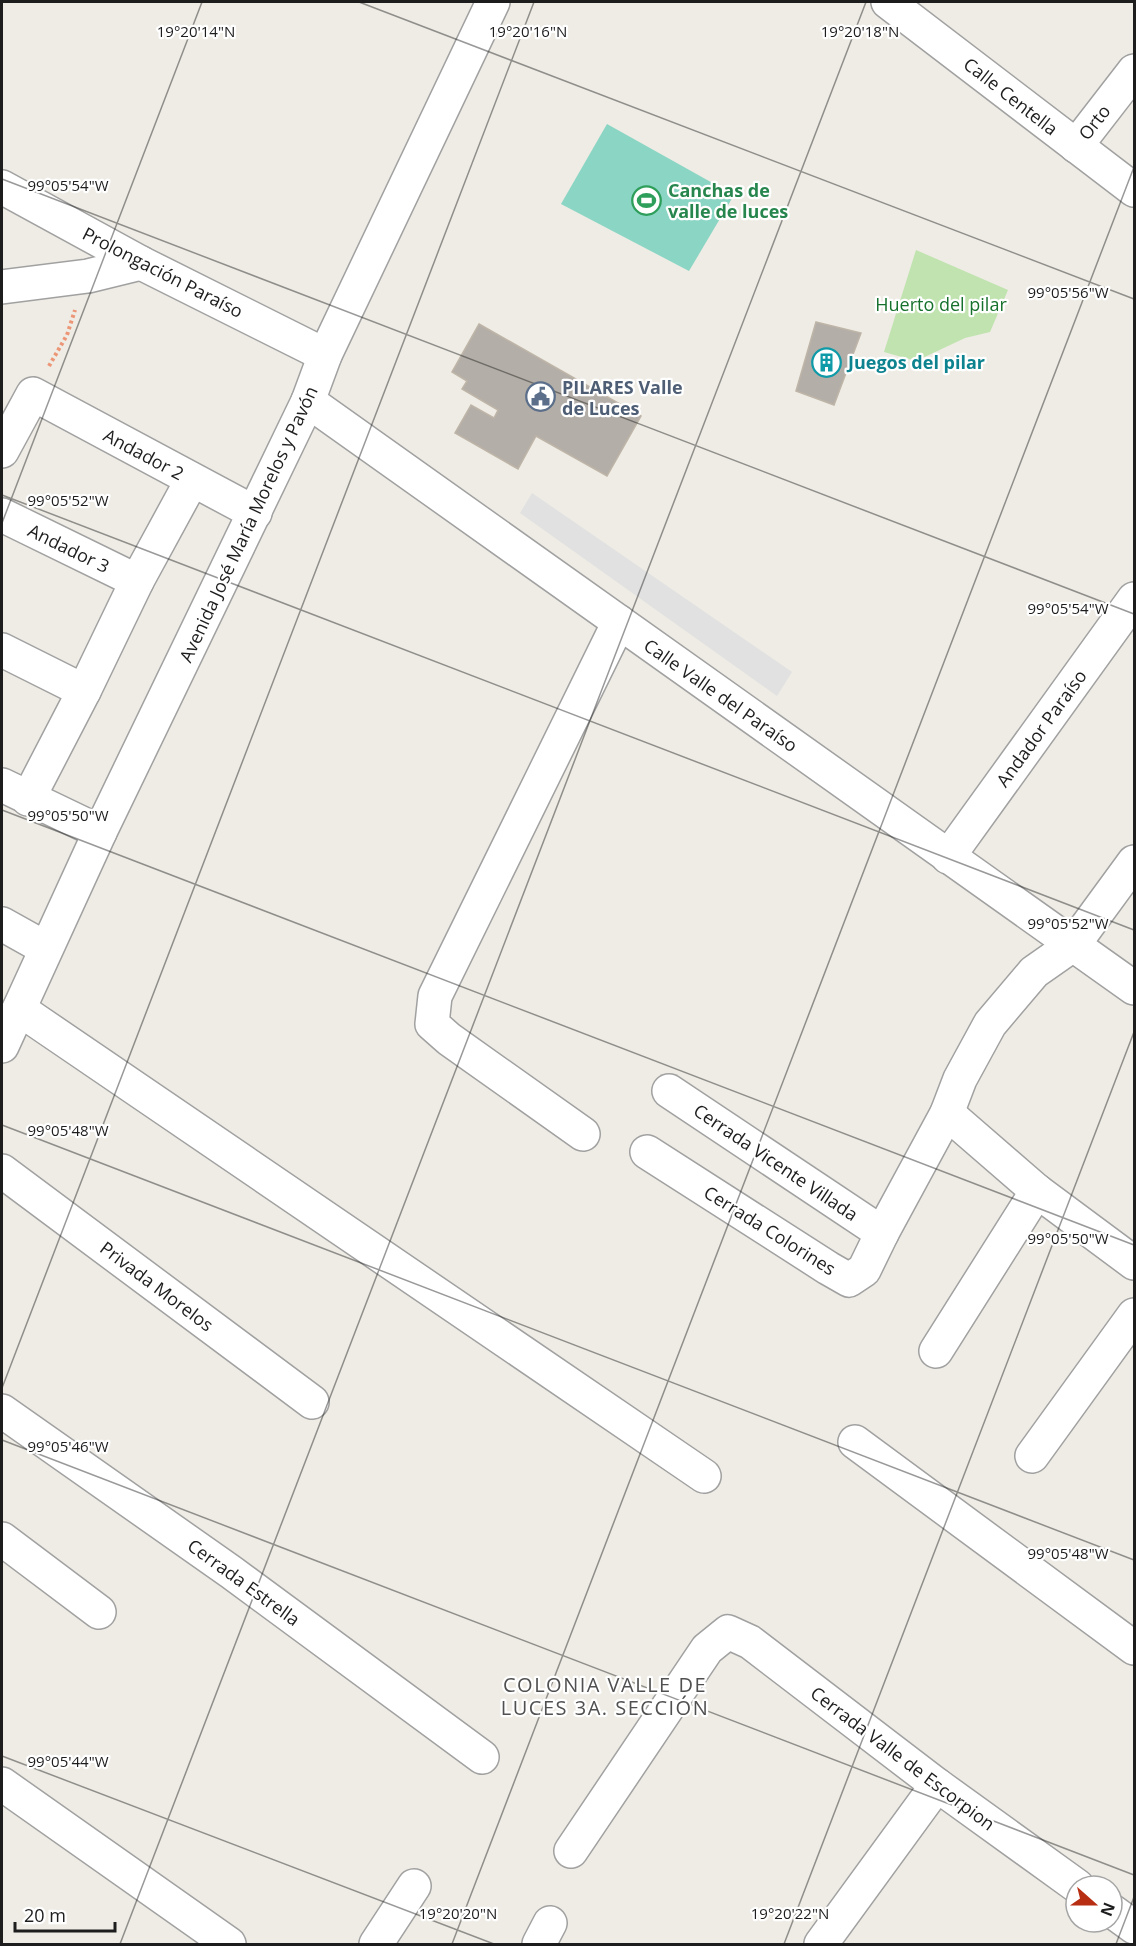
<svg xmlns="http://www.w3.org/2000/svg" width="1136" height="1946" font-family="'Open Sans',sans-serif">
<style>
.grass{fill:#c0e3af}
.pitch{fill:#8ad5c4}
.parking{fill:#e1e1e1}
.building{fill:#b3aea7;stroke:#beb5a8;stroke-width:1.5}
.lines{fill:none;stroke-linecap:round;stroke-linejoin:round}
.minor-casing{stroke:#a1a1a1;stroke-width:36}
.tertiary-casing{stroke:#a1a1a1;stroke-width:36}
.path{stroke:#ec9677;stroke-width:4;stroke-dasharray:3 3;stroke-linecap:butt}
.minor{stroke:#fff;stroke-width:33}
.tertiary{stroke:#fff;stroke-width:33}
.ticks{fill:none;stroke:#1d1d1d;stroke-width:1.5;stroke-opacity:0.45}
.labels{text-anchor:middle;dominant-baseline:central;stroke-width:4.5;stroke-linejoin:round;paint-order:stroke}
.street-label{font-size:18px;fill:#1d1d1d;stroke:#fff}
.leisure-label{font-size:18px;font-weight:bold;fill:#27864d;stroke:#fff;text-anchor:start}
.park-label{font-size:18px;fill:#16712c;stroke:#fff}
.culture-label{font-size:18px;font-weight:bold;fill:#0d838f;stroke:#fff;text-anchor:start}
.service-label{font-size:18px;font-weight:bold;fill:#4e5e75;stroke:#fff;text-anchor:start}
.neighbourhood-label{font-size:20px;letter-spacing:1.5px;fill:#505050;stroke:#fff}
.ticks-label{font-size:15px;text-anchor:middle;fill:#1d1d1d;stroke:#fff;stroke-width:4.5;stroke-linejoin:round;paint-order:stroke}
</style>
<rect width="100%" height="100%" fill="#eeece4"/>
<!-- grass -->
<path class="grass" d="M916,250L1008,290L990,332L965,338L916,361L884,352Z"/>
<!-- pitch -->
<path class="pitch" d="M607,124L734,195L689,271L561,204Z"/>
<!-- parking -->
<path class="parking" d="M532,493L792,672L777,696L520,513Z"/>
<!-- building -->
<g class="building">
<path d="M816,322L861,333L834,405L796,391Z"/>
<path d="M479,324L641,416L607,476L536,436L518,469L455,433L471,405L494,418L498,410L462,389L467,381L452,372Z"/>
</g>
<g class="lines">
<defs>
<g id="minor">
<path d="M888,2L1134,190"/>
<path d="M1076,146L1134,71"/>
<path d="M2,187L141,263L325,355"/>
<path d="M2,287L88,276L141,263"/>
<path d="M2,451L33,394L255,513"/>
<path d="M2,515L137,581"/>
<path d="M2,650L84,691"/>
<path d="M2,785L100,832"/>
<path d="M28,799L84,691L137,581L192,480"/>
<path d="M948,857L1134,599"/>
<path d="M2,924L45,948"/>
<path d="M19,1009L704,1476"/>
<path d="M2,1046L100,832L308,401"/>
<path d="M669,1091L882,1233"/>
<path d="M947,1113L1037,1191L1134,1263"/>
<path d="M583,1134L449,1039L432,1024L435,996L619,622"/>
<path d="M647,1152L828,1268L849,1280L864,1270L882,1233L947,1113L960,1079L990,1024L1034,972L1074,944L1134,862"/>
<path d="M2,1171L312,1402"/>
<path d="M936,1351L1037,1191"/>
<path d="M2,1411L231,1572L482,1757"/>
<path d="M855,1442L1134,1648"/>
<path d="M1032,1456L1134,1315"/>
<path d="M2,1539L99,1612"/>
<path d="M2,1784L229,1944"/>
<path d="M571,1851L707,1649L728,1632L750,1642L937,1785L1077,1886"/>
<path d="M1112,1911L1134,1927"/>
<path d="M376,1944L414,1886"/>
<path d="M539,1944L550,1923"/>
<path d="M821,1944L937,1785"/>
</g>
<path id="tertiary" d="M493,2L325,355L308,401L1134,988"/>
</defs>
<!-- minor casing -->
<use href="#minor" class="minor-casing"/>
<!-- tertiary casing -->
<use href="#tertiary" class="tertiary-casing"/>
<!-- path -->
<path class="path" d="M49,366L67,335L75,310"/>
<!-- minor -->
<use href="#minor" class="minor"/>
<!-- tertiary -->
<use href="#tertiary" class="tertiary"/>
</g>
<!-- ticks -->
<path class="ticks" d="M359,2L1134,299M2,179L1134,614M2,495L1134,930M2,523L202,2M2,810L1134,1245M2,1125L1134,1560M2,1388L534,2M2,1440L1134,1875M2,1756L494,1944M120,1944L866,2M452,1944L1134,167M784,1944L1134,1032M1116,1944L1134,1897"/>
<!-- icons -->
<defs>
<symbol id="stadium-ring" viewBox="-11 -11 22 22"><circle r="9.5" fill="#fff" stroke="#2e9e5b" stroke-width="1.5"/><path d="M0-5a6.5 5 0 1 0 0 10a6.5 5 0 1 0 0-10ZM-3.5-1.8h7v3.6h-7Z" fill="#2e9e5b"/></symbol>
<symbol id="building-ring" viewBox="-11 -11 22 22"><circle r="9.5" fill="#fff" stroke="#0f9aa8" stroke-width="1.5"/><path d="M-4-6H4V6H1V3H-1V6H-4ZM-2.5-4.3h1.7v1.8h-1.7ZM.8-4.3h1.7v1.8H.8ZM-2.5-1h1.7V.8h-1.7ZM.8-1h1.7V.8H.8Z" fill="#0f9aa8"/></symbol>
<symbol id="civic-ring" viewBox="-11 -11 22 22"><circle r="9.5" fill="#fff" stroke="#5c6f8a" stroke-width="1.5"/><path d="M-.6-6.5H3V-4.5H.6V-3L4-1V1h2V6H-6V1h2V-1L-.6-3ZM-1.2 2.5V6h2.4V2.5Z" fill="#5c6f8a"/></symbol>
</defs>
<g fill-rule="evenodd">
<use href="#stadium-ring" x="630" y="184" width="33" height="33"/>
<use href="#building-ring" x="810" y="346" width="33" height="33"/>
<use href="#civic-ring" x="524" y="380" width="33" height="33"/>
</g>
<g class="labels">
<!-- street labels -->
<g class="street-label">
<text transform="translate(1011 96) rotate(38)">Calle Centella</text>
<text transform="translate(1094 122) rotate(-52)">Orto</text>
<text transform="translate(163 272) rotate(27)">Prolongación Paraíso</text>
<text transform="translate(144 454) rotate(28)">Andador 2</text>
<text transform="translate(248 524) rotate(-65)">Avenida José María Morelos y Pavón</text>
<text transform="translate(69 548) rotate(26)">Andador 3</text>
<text transform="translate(721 695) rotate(35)">Calle Valle del Paraíso</text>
<text transform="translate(1041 728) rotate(-54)">Andador Paraíso</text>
<text transform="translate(776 1162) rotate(34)">Cerrada Vicente Villada</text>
<text transform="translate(770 1230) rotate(32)">Cerrada Colorines</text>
<text transform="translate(157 1286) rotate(37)">Privada Morelos</text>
<text transform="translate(244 1582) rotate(36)">Cerrada Estrella</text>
<text transform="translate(903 1758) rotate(37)">Cerrada Valle de Escorpion</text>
</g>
<!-- leisure labels -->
<g class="leisure-label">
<text x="668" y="190">Canchas de<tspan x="668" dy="21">valle de luces</tspan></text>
</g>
<!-- park labels -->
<g class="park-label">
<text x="941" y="304">Huerto del pilar</text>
</g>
<!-- culture labels -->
<g class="culture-label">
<text x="848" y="362">Juegos del pilar</text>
</g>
<!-- service labels -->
<g class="service-label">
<text x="562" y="387">PILARES Valle<tspan x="562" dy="21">de Luces</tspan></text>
</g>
<!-- neighbourhood labels -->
<g class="neighbourhood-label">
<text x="605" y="1684">COLONIA VALLE DE<tspan x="605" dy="23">LUCES 3A. SECCIÓN</tspan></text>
</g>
</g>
<g class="ticks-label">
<text x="196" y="37">19°20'14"N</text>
<text x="528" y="37">19°20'16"N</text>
<text x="860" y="37">19°20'18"N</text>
<text x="68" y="191">99°05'54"W</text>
<text x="1068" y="298">99°05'56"W</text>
<text x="68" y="506">99°05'52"W</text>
<text x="1068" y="614">99°05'54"W</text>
<text x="68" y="821">99°05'50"W</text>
<text x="1068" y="929">99°05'52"W</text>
<text x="68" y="1136">99°05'48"W</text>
<text x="1068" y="1244">99°05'50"W</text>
<text x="68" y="1452">99°05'46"W</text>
<text x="1068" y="1559">99°05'48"W</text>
<text x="68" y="1767">99°05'44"W</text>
<text x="458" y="1919">19°20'20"N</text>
<text x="790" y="1919">19°20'22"N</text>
</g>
<!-- border -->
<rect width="1136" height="1946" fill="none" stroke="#1d1d1d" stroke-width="6"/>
<!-- north arrow -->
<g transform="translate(1094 1904) rotate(111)"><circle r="28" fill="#ffffff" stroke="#a5a5a5" stroke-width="1.5"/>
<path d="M0-4.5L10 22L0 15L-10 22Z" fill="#b82e13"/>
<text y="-9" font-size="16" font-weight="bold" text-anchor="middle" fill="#1d1d1d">N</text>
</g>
<!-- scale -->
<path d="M15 1922v9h100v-9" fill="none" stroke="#1d1d1d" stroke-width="3"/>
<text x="24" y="1922" font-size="18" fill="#1d1d1d" stroke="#ffffff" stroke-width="4.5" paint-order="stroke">20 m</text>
</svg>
